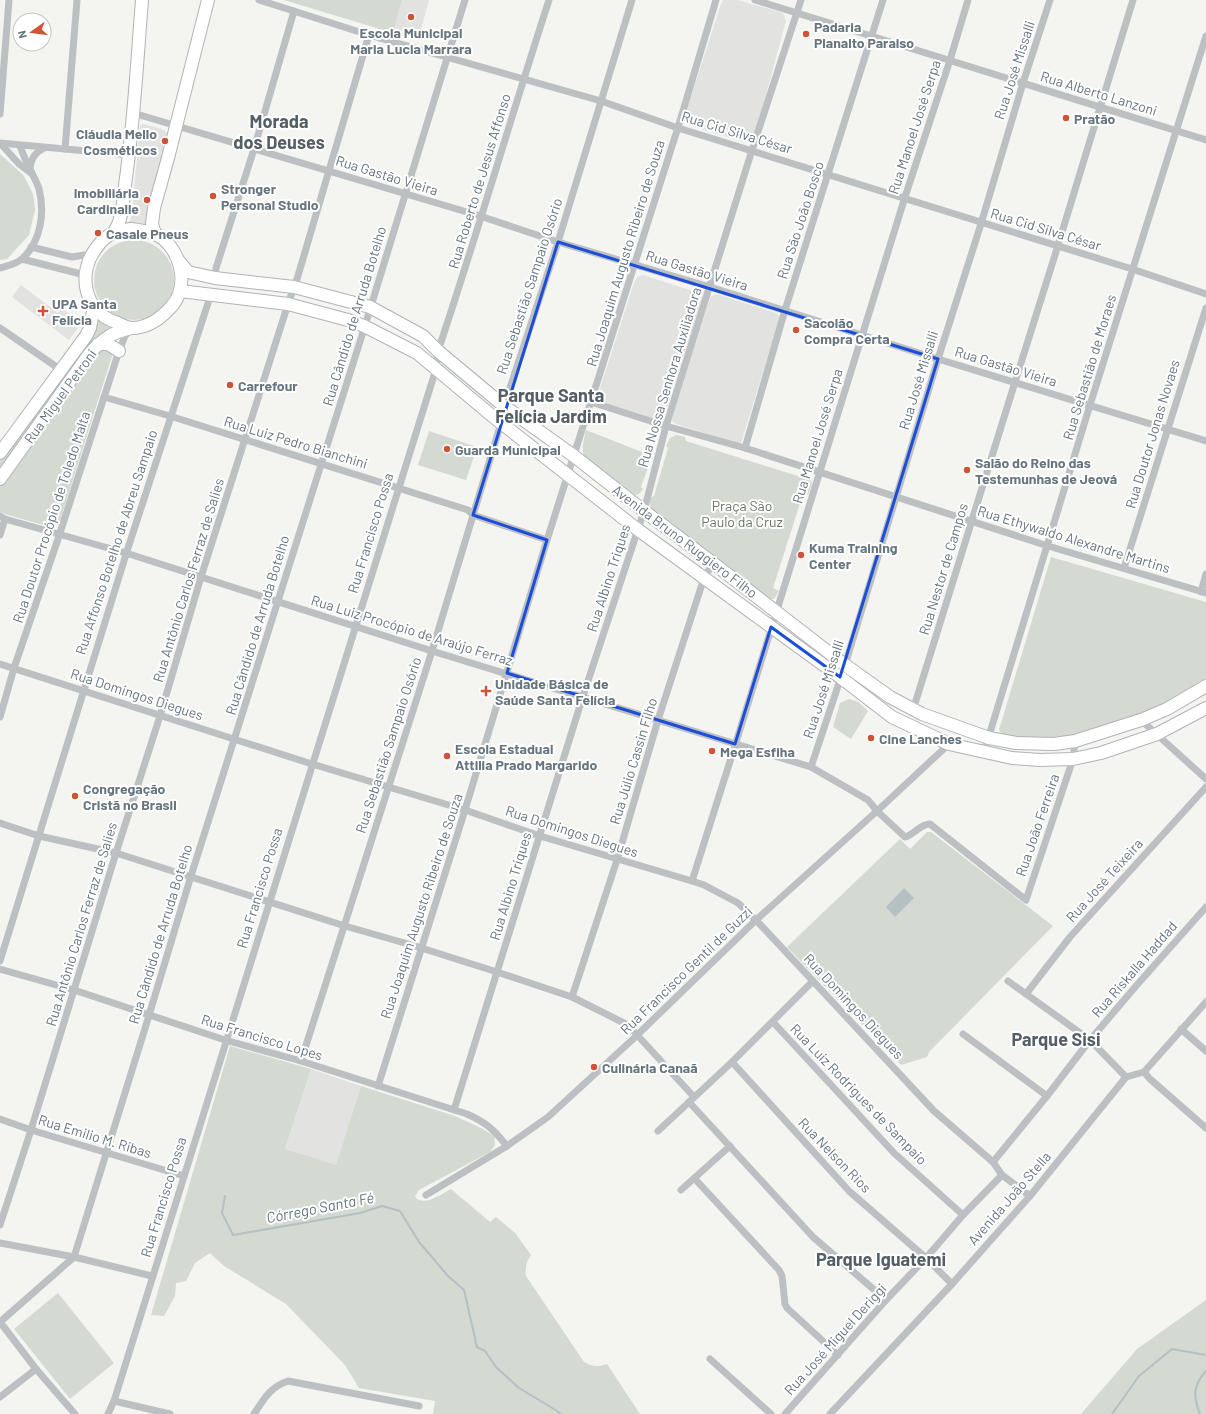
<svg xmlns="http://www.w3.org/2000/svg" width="1206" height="1414" font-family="Barlow,sans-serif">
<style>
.built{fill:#e2e3e1}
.green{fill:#d4d9d1}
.water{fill:#b5c0c3}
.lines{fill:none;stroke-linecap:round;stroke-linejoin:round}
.stream{stroke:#b5c0c3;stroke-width:2}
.primary-casing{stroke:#b0b4b7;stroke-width:14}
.street{stroke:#bcc0c3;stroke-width:7}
.primary{stroke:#fff;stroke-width:12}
.marked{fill:none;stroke:#1d4ed8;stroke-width:3;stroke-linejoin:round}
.poi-dot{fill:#ce5337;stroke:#fff;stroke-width:1.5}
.labels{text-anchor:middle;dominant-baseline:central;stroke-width:4;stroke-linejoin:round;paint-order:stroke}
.poi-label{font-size:14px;font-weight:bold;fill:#67757f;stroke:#fff;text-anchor:start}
.street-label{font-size:14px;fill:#67757f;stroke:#fff}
.park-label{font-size:14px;fill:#697765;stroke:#fff}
.water-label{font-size:15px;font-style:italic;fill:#63767b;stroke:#fff}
.district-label{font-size:18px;font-weight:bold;fill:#545e65;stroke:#fff}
</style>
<rect width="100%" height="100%" fill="#f4f4f1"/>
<!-- built -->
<g class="built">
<path d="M402,0H429L418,40L393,33Z"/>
<path d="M723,0H738L780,12L784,15L786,21L755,135L751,140L744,142L691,126L686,119L685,115L721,4Z"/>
<path d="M142,124H144L162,129L166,132L168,137L149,226L127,224L131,219L132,210L140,126Z"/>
<path d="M643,275L699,293L702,300L664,416L657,420L602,402L599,395V391L634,283L637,277Z"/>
<path d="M21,285L58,313L62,308L69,314L66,318L78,328L69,340L12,297Z"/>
<path d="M717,294L776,313L780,317L741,443H736L676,424L673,422L672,419L673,414L709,301L711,296Z"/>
<path d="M311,1069L361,1086L336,1166L285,1149Z"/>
</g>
<!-- green -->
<g class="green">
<path d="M284,0H402L393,33Z"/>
<path d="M0,154L24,176L33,194L35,210L29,235L7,259L0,260Z"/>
<circle cx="134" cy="280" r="40"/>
<path d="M97,319L111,327L116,328L0,473V460L68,367Z"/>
<path d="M103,347L112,353V356L59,524L55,526L50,527L8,515L0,512V486L92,356Z"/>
<path d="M586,430L652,456L641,487L643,489L639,494L635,495L586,461C580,451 584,440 586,430Z"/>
<path d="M429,431L477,447L466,480L418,465Z"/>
<path d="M676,435L685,437L686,441L804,478V474L810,477L812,484L808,495L803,494L773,588L779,591L776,596L774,599H767L652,509L650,505V498L654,496L668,448L666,446L670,438Z"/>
<path d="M1051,557L1206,602V679C1172,704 1133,719 1092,730C1084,732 1075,735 1066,737C1053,740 1037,739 1023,738C1015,737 1003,738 999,730Z"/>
<path d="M849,699L858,702L868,711L851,739L833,727L840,703Z"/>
<path d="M927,832H931L1053,926L929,1052L927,1057L901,1065L787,947L900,839L910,849Z"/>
<path d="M230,1046L311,1069L285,1149L336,1165L361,1086L455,1116L483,1129L494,1136L495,1145L490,1152L419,1190L415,1196L417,1199C428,1205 441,1194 451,1189L490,1222L496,1217L515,1233L531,1255C526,1262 525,1268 526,1276L584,1362C592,1367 598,1367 607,1364L640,1414H433L435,1401L359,1388L345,1365L286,1304L224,1266L210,1253L195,1263L186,1281L176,1283L175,1296L164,1316L151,1315Z"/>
<path d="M58,1293L114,1363L70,1399L14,1329Z"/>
<path d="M1206,1300V1414H1081L1137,1349Z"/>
</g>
<!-- water -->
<path class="water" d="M904,888L914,898L895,917L886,907Z"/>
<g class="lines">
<!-- stream -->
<g class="stream">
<path d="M225,1196L222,1213L233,1235L360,1213L382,1206L400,1211L419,1242L448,1276L464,1290L477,1347L485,1351L496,1367L519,1388L554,1409L561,1414"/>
<path d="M1112,1414L1139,1376L1172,1349L1206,1355"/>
<path d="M1200,1414C1193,1397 1193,1385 1206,1371"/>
</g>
<defs>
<g id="primary">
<path d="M131,229C139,230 147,231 155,234C180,245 191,286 171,307C162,317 148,328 132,328C128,328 122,325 118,323C84,313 76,273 97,247C101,241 107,236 113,233C118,230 125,230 131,229Z"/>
<path d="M114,232C123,219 123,200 125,185C134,124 137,62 142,0"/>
<path d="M155,234L152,224L154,208L168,158L208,0"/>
<path d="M178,260L188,272L215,278L294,287L370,307L423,336L438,351L504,406L574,456L644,511L713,563L845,665L890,697L922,714L989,738L1016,743L1054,744L1075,741L1141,720L1167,709L1206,686"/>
<path d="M180,291L288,304L348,320L364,326L417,353L491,415L637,529L840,677L892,717L949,744L1012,758L1040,760L1073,759L1101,753L1157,734L1206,708"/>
<path d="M98,344H108L119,351"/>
<path d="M0,453L86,336L90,328L94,306"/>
<path d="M0,479L90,353C103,339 112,332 132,328"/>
</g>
</defs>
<!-- primary casing -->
<use href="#primary" class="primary-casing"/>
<!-- street -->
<g class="street">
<path d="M259,0L369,35L601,101L678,128L1132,269L1206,294"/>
<path d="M755,0L1206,140"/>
<path d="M133,113L477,215L558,242L710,287L938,359L1206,441"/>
<path d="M0,114L9,0"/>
<path d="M0,143L130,155"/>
<path d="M1,144L19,164L31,173"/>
<path d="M65,149L77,0"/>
<path d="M30,169C31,158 35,153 44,148"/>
<path d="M31,247L72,257L91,254"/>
<path d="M22,259L85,275"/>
<path d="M0,268C7,266 17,264 23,258C41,241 45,212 39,189C37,182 33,176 30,169C26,162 23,154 20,146"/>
<path d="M215,278L216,268L254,149L294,11"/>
<path d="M0,328L61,370"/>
<path d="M104,397L170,416L468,510L473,515L547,540"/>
<path d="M591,402L666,426L745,448L1048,546L1206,593"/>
<path d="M745,448L785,310L883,0"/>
<path d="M0,516L5,519L126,553L432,651L811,767L868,800L877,811L905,837C915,834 920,824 930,824L1026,900L1073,759L1075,741"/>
<path d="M0,535L5,519"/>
<path d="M1124,568L1206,308"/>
<path d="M1201,592L1206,574"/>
<path d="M0,664L312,764L465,810L540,836L692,881L704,885L738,903L756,920L934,1111L993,1162L1002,1175L1030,1196"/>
<path d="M913,710L1015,382L1055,255L1133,0"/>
<path d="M0,717L14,668L58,539L119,351L125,336L130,330"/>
<path d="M1141,720L1206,779"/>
<path d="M984,752L1090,405L1206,36"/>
<path d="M811,767L845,665L938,359L980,227L1023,83L1050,0"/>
<path d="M0,823L39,836L116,853L345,926L415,946L497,972L572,997L628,1025L694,1097"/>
<path d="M692,881L733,752L905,197L950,60L968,0"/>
<path d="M0,961L128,548L211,294"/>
<path d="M0,969L74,990L225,1040L301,1061L467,1114C487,1123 493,1129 507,1146"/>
<path d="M1008,981L1090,1040L1126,1077"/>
<path d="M1026,994L1070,937L1206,787"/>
<path d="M572,997L617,860L658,720L704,578L713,563"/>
<path d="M773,1022L894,1153L963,1215"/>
<path d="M1181,1029L1206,1051"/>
<path d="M963,1034L1047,1096"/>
<path d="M301,1061L432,651L501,423L504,406L558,242L632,0"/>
<path d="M732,1062L849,1191L926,1258L952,1284"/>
<path d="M1144,1072L1150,1079L1206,1128"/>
<path d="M378,1086L465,810L547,540L680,121L716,0"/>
<path d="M689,1102L813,1237L886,1300"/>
<path d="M454,1110L583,696L644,511L666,426L752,150L801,0"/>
<path d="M0,1119L31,1130L184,1176"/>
<path d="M658,1131L732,1062L813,981"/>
<path d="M993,1162L1047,1096L1090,1040L1136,986L1206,907"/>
<path d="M695,1179L779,1270L782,1276L785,1304L787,1308L838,1355"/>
<path d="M681,1190L730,1146"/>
<path d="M426,1195L507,1146L548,1117L632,1040L756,920L877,811L949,744"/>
<path d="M0,1225L31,1130L116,853L160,716L201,577L288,304L297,279L369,35"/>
<path d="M0,1243L74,1257L152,1276"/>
<path d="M0,1322L74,1257L147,1022L191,876L363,332L465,0"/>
<path d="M0,1322L36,1369L75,1414"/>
<path d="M710,1359L771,1414"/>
<path d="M0,1397L36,1369"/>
<path d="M114,1401L170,1414"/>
<path d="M108,1414L114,1401L436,369L438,351C477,235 511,117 549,0"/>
<path d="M254,1414C264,1399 270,1387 288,1381L419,1406"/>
<path d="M785,1414L886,1300L926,1258L963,1215L1002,1175"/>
<path d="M830,1414L952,1284L1030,1196L1126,1077L1144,1072L1206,1002"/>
</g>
<!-- primary -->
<use href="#primary" class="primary"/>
</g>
<!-- marked area -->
<path class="marked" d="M558,242L938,359L840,677L771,627L735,744L507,673L547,540L473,515Z"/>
<!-- markers -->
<g class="poi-dot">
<circle cx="411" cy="17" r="4"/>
<circle cx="806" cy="34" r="4"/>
<circle cx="1066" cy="118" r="4"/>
<circle cx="165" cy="141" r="4"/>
<circle cx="213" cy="196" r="4"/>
<circle cx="147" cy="200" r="4"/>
<circle cx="98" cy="233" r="4"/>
<path d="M41 305h4v4h4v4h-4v4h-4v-4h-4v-4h4z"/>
<circle cx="796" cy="330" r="4"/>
<circle cx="230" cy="385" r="4"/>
<circle cx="447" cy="449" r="4"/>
<circle cx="967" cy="470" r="4"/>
<circle cx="801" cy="555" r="4"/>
<path d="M484 685h4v4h4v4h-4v4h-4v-4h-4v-4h4z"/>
<circle cx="871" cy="738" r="4"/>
<circle cx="712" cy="751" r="4"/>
<circle cx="447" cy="756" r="4"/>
<circle cx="75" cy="796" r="4"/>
<circle cx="594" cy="1067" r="4"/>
</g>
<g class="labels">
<!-- poi labels -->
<g class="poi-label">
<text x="814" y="26">Padaria<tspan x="814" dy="16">Planalto Paraiso</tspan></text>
<text x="411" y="32" text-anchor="middle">Escola Municipal<tspan x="411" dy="16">Maria Lucia Marrara</tspan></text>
<text x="1074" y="118">Pratão</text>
<text x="157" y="133" text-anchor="end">Cláudia Mello<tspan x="157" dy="16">Cosméticos</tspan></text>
<text x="221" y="188">Stronger<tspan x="221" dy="16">Personal Studio</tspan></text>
<text x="139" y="192" text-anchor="end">Imobiliária<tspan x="139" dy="16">Cardinalle</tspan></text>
<text x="106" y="233">Casale Pneus</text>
<text x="52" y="303">UPA Santa<tspan x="52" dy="16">Felícia</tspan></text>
<text x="804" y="322">Sacolão<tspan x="804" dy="16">Compra Certa</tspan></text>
<text x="238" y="385">Carrefour</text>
<text x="455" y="449">Guarda Municipal</text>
<text x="975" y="462">Salão do Reino das<tspan x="975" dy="16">Testemunhas de Jeová</tspan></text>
<text x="809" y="547">Kuma Training<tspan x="809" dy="16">Center</tspan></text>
<text x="495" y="683">Unidade Básica de<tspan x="495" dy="16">Saúde Santa Felícia</tspan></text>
<text x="879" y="738">Cine Lanches</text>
<text x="455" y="748">Escola Estadual<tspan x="455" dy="16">Attilia Prado Margarido</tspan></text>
<text x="720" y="751">Mega Esfiha</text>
<text x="83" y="788">Congregação<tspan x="83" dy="16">Cristã no Brasil</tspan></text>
<text x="602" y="1067">Culinária Canaã</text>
</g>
<!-- street labels -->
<g class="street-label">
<text transform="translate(1014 70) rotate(-72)">Rua José Missalli</text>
<text transform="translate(1099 93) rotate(17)">Rua Alberto Lanzoni</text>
<text transform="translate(914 127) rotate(-72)">Rua Manoel José Serpa</text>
<text transform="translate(737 132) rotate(17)">Rua Cid Silva César</text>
<text transform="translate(387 175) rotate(17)">Rua Gastão Vieira</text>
<text transform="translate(479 181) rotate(-73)">Rua Roberto de Jesus Affonso</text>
<text transform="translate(800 220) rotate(-72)">Rua São João Bosco</text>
<text transform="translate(1046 229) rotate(17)">Rua Cid Silva César</text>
<text transform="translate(625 253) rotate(-73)">Rua Joaquim Augusto Ribeiro de Souza</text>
<text transform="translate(697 270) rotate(17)">Rua Gastão Vieira</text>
<text transform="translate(529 286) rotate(-72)">Rua Sebastião Sampaio Osório</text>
<text transform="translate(354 316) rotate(-73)">Rua Cândido de Arruda Botelho</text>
<text transform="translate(1006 366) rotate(17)">Rua Gastão Vieira</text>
<text transform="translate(1089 367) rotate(-73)">Rua Sebastião de Moraes</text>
<text transform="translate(669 377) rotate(-73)">Rua Nossa Senhora Auxiliadora</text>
<text transform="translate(918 380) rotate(-73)">Rua José Missalli</text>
<text transform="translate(60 396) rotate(-54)">Rua Miguel Petroni</text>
<text transform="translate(1152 434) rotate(-73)">Rua Doutor Jonas Novaes</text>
<text transform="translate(817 436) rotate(-73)">Rua Manoel José Serpa</text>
<text transform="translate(296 442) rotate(17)">Rua Luiz Pedro Bianchini</text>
<text transform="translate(51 517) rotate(-72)">Rua Doutor Procópio de Toledo Malta</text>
<text transform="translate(370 533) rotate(-73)">Rua Francisco Possa</text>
<text transform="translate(1074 539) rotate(17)">Rua Ethywaldo Alexandre Martins</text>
<text transform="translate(685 541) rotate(37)">Avenida Bruno Ruggiero Filho</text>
<text transform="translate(116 542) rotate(-72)">Rua Affonso Botelho de Abreu Sampaio</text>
<text transform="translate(943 569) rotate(-73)">Rua Nestor de Campos</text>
<text transform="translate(608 578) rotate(-72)">Rua Albino Triques</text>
<text transform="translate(188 580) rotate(-73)">Rua Antônio Carlos Ferraz de Salies</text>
<text transform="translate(257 625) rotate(-73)">Rua Cândido de Arruda Botelho</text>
<text transform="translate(412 630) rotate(17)">Rua Luiz Procópio de Araújo Ferraz</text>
<text transform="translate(823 689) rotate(-72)">Rua José Missalli</text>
<text transform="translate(137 694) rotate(18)">Rua Domingos Diegues</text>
<text transform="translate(388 745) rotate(-72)">Rua Sebastião Sampaio Osório</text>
<text transform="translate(633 761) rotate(-73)">Rua Júlio Cassin Filho</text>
<text transform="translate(1037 825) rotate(-71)">Rua João Ferreira</text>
<text transform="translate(572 831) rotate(18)">Rua Domingos Diegues</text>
<text transform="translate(1104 880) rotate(-48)">Rua José Teixeira</text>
<text transform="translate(510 886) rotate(-73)">Rua Albino Triques</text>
<text transform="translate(259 888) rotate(-73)">Rua Francisco Possa</text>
<text transform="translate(421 906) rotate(-72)">Rua Joaquim Augusto Ribeiro de Souza</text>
<text transform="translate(81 924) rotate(-73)">Rua Antônio Carlos Ferraz de Salies</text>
<text transform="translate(160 934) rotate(-73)">Rua Cândido de Arruda Botelho</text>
<text transform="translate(1134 969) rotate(-49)">Rua Riskalla Haddad</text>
<text transform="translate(686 970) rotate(-44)">Rua Francisco Gentil de Guzzi</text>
<text transform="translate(854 1006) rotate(47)">Rua Domingos Diegues</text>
<text transform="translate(262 1037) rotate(17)">Rua Francisco Lopes</text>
<text transform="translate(859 1094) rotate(46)">Rua Luiz Rodrigues de Sampaio</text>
<text transform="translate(95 1136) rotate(17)">Rua Emilio M. Ribas</text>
<text transform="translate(835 1155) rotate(46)">Rua Nelson Rios</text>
<text transform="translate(163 1197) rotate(-73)">Rua Francisco Possa</text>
<text transform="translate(1009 1198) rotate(-49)">Avenida João Stella</text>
<text transform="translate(835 1339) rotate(-48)">Rua José Miguel Deriggi</text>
</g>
<!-- park labels -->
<g class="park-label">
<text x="742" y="505">Praça São<tspan x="742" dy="16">Paulo da Cruz</tspan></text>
</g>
<!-- water labels -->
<g class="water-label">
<text transform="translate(320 1207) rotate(-11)">Córrego Santa Fé</text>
</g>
<!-- district labels -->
<g class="district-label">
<text x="279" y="121">Morada<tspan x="279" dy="21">dos Deuses</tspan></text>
<text x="551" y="395">Parque Santa<tspan x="551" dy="21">Felícia Jardim</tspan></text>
<text x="1056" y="1039">Parque Sisi</text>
<text x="881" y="1259">Parque Iguatemi</text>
</g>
</g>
<!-- north arrow -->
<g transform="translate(32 32) rotate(256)"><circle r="19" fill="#ffffff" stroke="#c2c8cc"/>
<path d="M0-3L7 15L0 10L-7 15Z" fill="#ce5337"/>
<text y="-6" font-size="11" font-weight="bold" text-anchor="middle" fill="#67757f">N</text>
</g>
</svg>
